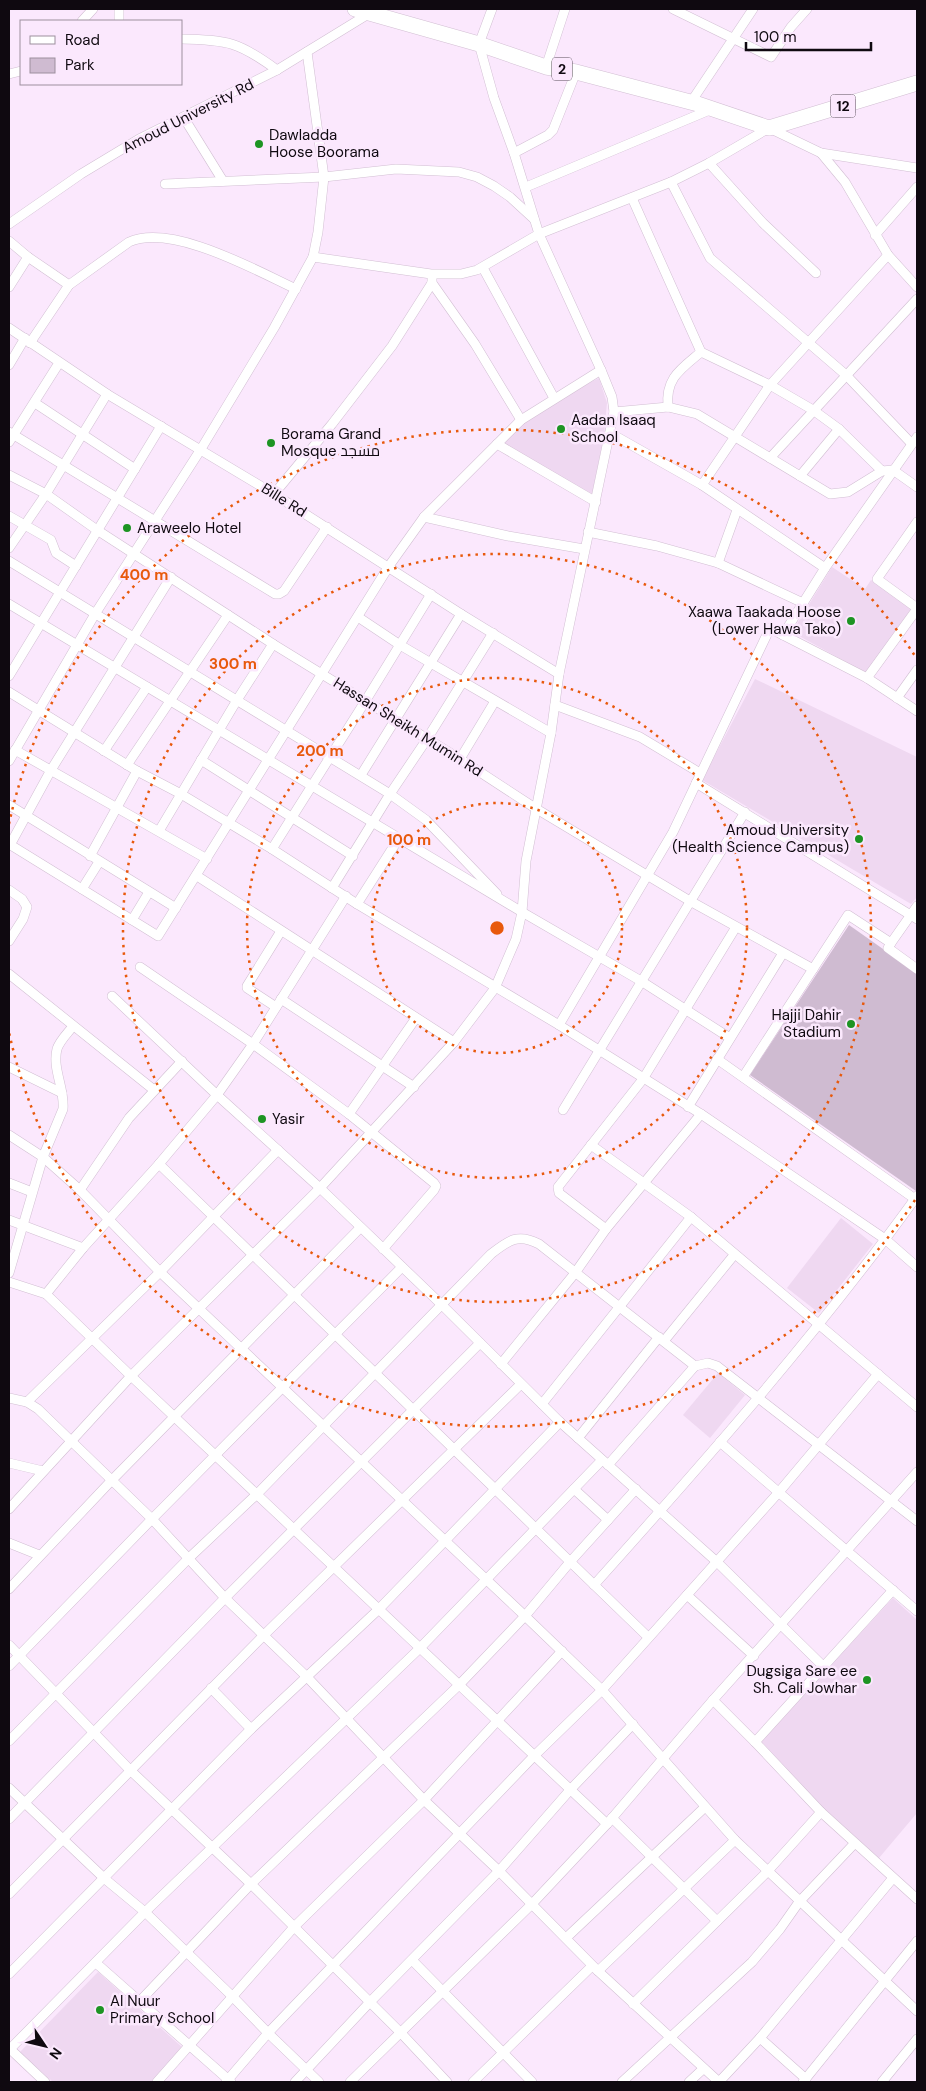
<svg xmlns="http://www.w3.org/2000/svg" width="926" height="2091" font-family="'DM Sans',Cairo,sans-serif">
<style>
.built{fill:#efd8f1}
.green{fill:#cfbbd1}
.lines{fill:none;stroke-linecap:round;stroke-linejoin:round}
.minor-casing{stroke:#d2bfd3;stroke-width:10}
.trunk-casing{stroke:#d2bfd3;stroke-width:16}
.minor{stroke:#fff;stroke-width:9}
.trunk{stroke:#fff;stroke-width:15}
.ring{fill:none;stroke:#e8590c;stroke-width:2.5;stroke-dasharray:2.5 5}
.poi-dot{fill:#1d9423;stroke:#fbe8fd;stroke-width:2}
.labels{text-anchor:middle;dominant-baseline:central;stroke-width:5;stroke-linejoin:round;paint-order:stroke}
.shield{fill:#fbe8fd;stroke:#564c57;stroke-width:1}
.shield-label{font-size:14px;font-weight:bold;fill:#0f0910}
.street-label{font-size:15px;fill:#0f0910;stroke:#fbe8fd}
.poi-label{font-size:15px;fill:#0f0910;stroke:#fbe8fd;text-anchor:start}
.centre{fill:#e8590c;stroke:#fbe8fd;stroke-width:2.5}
.ring-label{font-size:15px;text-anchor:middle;font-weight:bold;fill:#e8590c;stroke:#fbe8fd;stroke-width:5;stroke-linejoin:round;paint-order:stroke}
</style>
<rect width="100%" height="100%" fill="#fbe8fd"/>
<!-- built -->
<g class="built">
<path d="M599,378L607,403L604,436L592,494L503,444L524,422L556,400Z"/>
<path d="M832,567L865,589L871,580L911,609L866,673L792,632Z"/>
<path d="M755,679L917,757V897L911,904L702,780Z"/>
<path d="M841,1218L873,1244L819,1313L787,1288Z"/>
<path d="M718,1373L745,1395L710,1438L683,1415Z"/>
<path d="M893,1598L917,1620V1813L879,1858L806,1792L761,1741Z"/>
<path d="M98,1972L183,2048L152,2082H53L20,2052Z"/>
</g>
<!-- green -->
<path class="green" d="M849,925L917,973V1188L916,1191L750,1075Z"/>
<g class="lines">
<defs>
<g id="minor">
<path d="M119,9V21"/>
<path d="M673,9L771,57L791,27L807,9"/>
<path d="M82,21L93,9"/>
<path d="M181,39C228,40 239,42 277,70"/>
<path d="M546,67L565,9"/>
<path d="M9,74L21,71"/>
<path d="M691,102L753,9"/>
<path d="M184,118L223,181"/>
<path d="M514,153L548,135L553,130L576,72"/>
<path d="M821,153L845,182L888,255L917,287"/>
<path d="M709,163L763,223L816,273"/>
<path d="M671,182L710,258L846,375L911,443"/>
<path d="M165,184L324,177L396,169L459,172L477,177L494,186L510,197L534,219"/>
<path d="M526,187L712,109"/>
<path d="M632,198L701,352L770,385L813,410L839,429L882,471L893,470L917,487"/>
<path d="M9,224L81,174L139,139L277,70L370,13"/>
<path d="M875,235L917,187"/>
<path d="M9,241L28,257L69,285"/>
<path d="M313,257L431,274H461L477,270L539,234L671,182L709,163L769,128L821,153L917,168"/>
<path d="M483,268L554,398"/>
<path d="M432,279V283L475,344L521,420"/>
<path d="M9,287L28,257"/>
<path d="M9,328L107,394L274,494L461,614L559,674"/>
<path d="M30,343L69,285L129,242C172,223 255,270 296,289"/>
<path d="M9,365L25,338"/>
<path d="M35,403L135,469"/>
<path d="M668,407C665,378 681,369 701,352"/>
<path d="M614,412L668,407L697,414L830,494L848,492L882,471"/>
<path d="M9,432L275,594H279L284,591L327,527"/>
<path d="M610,433L702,485L825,568"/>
<path d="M917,437L825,568L783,635L867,678L917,711"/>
<path d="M9,442L59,363"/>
<path d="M497,444L596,502"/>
<path d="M770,458L917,299"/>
<path d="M9,475L46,494L97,530L273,644L460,759L535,808L690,901L813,969"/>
<path d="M800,476L839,429"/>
<path d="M702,485L770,385L888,255"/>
<path d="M274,494L332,424L392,346L432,283"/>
<path d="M9,516L51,540L56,553L76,566"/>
<path d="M424,517L508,536L584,549"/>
<path d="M917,522L877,579L917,608"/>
<path d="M588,532L657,546L718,563L803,603"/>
<path d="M9,548L46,494L107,394"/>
<path d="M9,561L390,794L426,820L497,894"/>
<path d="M718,563L737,510"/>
<path d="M9,604L522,912L641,981L730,1038"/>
<path d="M358,617L400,645L551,733"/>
<path d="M9,676L161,426"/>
<path d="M867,678L917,609"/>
<path d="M9,692L137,771L181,794L272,849L357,904L559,1025L701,1114L885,1239L917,1267"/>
<path d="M897,698L917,670"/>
<path d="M555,705L640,737L700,773"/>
<path d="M15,750L207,859"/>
<path d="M104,751L147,687"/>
<path d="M460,759L495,701"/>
<path d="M201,760L353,856"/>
<path d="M9,761L95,614L201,449L274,328L313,257L318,232L324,177L307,52"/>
<path d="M127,765L228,615"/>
<path d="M361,775L461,614"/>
<path d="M696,783L917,919"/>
<path d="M9,805L176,908"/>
<path d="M159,831L237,700L273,644"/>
<path d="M9,844L158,936L389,566L424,517L521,420L601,370"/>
<path d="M10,845L51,770L171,577"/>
<path d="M272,849L366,700L431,594"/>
<path d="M90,856L137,771"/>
<path d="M197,876L454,1042"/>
<path d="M332,888L390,794L427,739L493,633"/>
<path d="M82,889L99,862"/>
<path d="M9,890L22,899L27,907L23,919L9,941"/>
<path d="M357,904L399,838"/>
<path d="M132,920L149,892"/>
<path d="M891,943L888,948L917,969"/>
<path d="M140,967L253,1044L349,1114L434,1183L436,1186L434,1190L383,1249"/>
<path d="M9,974L154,1090"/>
<path d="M112,996L217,1095L320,1188L442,1305L560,1422L717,1562L824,1667"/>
<path d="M281,999L414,1087"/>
<path d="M276,1007L247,988V986L281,931"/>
<path d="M559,1025L673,832L770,628L783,635"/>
<path d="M717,1059L915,1199"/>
<path d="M9,1067L62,1093"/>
<path d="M743,1077L848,915L891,943L917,906"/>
<path d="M688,1107L783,953"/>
<path d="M563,1110L745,812"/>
<path d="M349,1114L416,1018"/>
<path d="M9,1135L43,1157L80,1190L160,1272L525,1616L602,1690L735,1840L917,2011"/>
<path d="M591,1145L691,1217L917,1407"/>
<path d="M159,1164L648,1637"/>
<path d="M9,1183L32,1192"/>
<path d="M80,1190L129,1118L182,1061"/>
<path d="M9,1220L83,1248"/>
<path d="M606,1229L559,1193L558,1187L643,1079L736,927"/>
<path d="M9,1273L43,1157L63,1109C65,1089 52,1069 57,1049C60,1040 68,1033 73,1026"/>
<path d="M9,1282L46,1294L131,1376L607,1824"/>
<path d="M46,1294L83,1248L159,1164L217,1095L253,1044L346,896"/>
<path d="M664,1341L734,1255"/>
<path d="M501,1364L575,1273L606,1229L701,1114"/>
<path d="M9,1398L27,1402L38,1409L152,1519L225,1598L307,1677L424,1800L499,1871L598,1971L719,2082"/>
<path d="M27,1402L160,1272L278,1150"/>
<path d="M542,1404L691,1217"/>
<path d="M578,1438L659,1337"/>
<path d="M720,1442L917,1611"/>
<path d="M9,1463L43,1471"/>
<path d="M608,1465L695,1366"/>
<path d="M574,1489L608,1520"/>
<path d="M9,1509L131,1376L320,1188L454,1042L495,988L516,939L522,912L526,861L551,733L559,674L614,412L612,397L601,370L539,234L514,153L494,98L479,44L492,9"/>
<path d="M9,1543L39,1555"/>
<path d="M594,1585C706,1460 818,1333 917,1196"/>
<path d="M9,1589L111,1481L360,1228"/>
<path d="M687,1595L754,1656"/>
<path d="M9,1645L130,1770L251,1884L401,2033L447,2082"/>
<path d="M9,1666L152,1519L402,1267"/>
<path d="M211,1688L251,1729"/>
<path d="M713,1700L755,1742L821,1812L917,1899"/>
<path d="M9,1741L189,1558L257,1494L491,1254C509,1240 518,1233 539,1244L695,1366L708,1363L717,1366L917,1521"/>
<path d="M755,1742L893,1590"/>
<path d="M9,1788L105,1879L145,1912L233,1997L268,2033L319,2082"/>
<path d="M612,1818L717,1921"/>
<path d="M9,1819L225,1598L480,1343"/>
<path d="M9,1894L265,1634L521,1384"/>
<path d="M566,1938L704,1808"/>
<path d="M412,1960L532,2082"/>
<path d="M96,1963L231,2082"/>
<path d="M598,1971L735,1840"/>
<path d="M9,1974L251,1729L379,1609L560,1422"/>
<path d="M139,2002L251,1884L459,1685L525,1616L570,1562L636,1489"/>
<path d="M633,2004L767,1872L821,1812"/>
<path d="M760,2038L806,2079"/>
<path d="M9,2048L45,2082"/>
<path d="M9,2050L145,1912L420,1648L602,1460"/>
<path d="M157,2082L294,1927L424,1800L562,1651"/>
<path d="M226,2082L268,2033L534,1756L602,1690L779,1492L878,1374"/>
<path d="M295,2082L370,2002L499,1871L570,1790L633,1724"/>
<path d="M350,2082L532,1904L607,1824L713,1700L917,1472"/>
<path d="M473,2082L592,1966"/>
<path d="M622,2082L752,1962L780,1929L799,1902L854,1844"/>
<path d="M689,2082L703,2069"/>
<path d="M719,2082L760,2038L893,1878"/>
<path d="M803,2082L917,1941"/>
<path d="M882,2082L917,2039"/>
</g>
<path id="trunk" d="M355,9L479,44L546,67L576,72L698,104L769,128L917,83"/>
</defs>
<!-- minor casing -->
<use href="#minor" class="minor-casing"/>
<!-- trunk casing -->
<use href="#trunk" class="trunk-casing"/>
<!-- minor -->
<use href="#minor" class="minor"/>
<!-- trunk -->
<use href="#trunk" class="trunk"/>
</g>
<!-- distance rings -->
<g class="ring">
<circle cx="497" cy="928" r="125"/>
<circle cx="497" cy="928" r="250"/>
<circle cx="497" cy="928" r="374"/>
<path d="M915 1200A499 499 0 0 1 9 1032M9 824A499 499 0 0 1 915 656"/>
</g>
<!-- markers -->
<g class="poi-dot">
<circle cx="259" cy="144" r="5"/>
<circle cx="561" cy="429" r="5"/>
<circle cx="271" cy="443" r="5"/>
<circle cx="127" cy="528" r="5"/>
<circle cx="851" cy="621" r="5"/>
<circle cx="859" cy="839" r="5"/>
<circle cx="851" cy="1024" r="5"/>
<circle cx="262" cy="1119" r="5"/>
<circle cx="867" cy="1680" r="5"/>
<circle cx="100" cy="2010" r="5"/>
</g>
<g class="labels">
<!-- shield labels -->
<g class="shield">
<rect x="552" y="57.5" width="20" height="23" rx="4"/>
<rect x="830.5" y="94.5" width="25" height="23" rx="4"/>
</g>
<g class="shield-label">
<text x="562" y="69">2</text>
<text x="843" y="106">12</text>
</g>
<!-- street labels -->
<g class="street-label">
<text transform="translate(188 116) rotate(-27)">Amoud University Rd</text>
<text transform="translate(284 500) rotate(32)">Bille Rd</text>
<text transform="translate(408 727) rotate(32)">Hassan Sheikh Mumin Rd</text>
</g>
<!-- poi labels -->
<g class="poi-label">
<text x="269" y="135">Dawladda<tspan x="269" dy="17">Hoose Boorama</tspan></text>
<text x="571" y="420">Aadan Isaaq<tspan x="571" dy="17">School</tspan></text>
<text x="281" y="434">Borama Grand<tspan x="281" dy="17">Mosque مسجد</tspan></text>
<text x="137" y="528">Araweelo Hotel</text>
<text x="841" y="612" text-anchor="end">Xaawa Taakada Hoose<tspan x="841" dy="17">(Lower Hawa Tako)</tspan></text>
<text x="849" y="830" text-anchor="end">Amoud University<tspan x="849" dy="17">(Health Science Campus)</tspan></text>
<text x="841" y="1015" text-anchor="end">Hajji Dahir<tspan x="841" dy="17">Stadium</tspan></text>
<text x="272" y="1119">Yasir</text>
<text x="857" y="1671" text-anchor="end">Dugsiga Sare ee<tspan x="857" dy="17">Sh. Cali Jowhar</tspan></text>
<text x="110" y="2001">Al Nuur<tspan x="110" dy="17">Primary School</tspan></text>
</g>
</g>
<circle cx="497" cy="928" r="8" class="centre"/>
<g class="ring-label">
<text x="144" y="580">400 m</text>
<text x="233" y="669">300 m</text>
<text x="320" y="756">200 m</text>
<text x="409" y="845">100 m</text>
</g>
<!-- border -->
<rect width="926" height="2091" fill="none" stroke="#0f0910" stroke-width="20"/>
<!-- legend -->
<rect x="20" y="20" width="162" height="65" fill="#fbe8fd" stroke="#9d8f9e"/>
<rect x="30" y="36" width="25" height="8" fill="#ffffff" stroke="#9d8f9e"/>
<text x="65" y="45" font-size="15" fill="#0f0910">Road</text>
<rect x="30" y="58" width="25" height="15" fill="#cfbbd1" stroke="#9d8f9e"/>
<text x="65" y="70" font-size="15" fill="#0f0910">Park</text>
<!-- north arrow -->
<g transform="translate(45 2046) rotate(125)" stroke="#fbe8fd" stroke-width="4" paint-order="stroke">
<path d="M0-4L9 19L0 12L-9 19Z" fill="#0f0910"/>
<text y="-8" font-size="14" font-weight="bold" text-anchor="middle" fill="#0f0910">N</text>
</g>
<!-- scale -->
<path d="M746 42v8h125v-8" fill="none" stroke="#0f0910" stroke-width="2.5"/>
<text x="754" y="42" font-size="15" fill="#0f0910" stroke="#fbe8fd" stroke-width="4" paint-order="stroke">100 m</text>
</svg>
